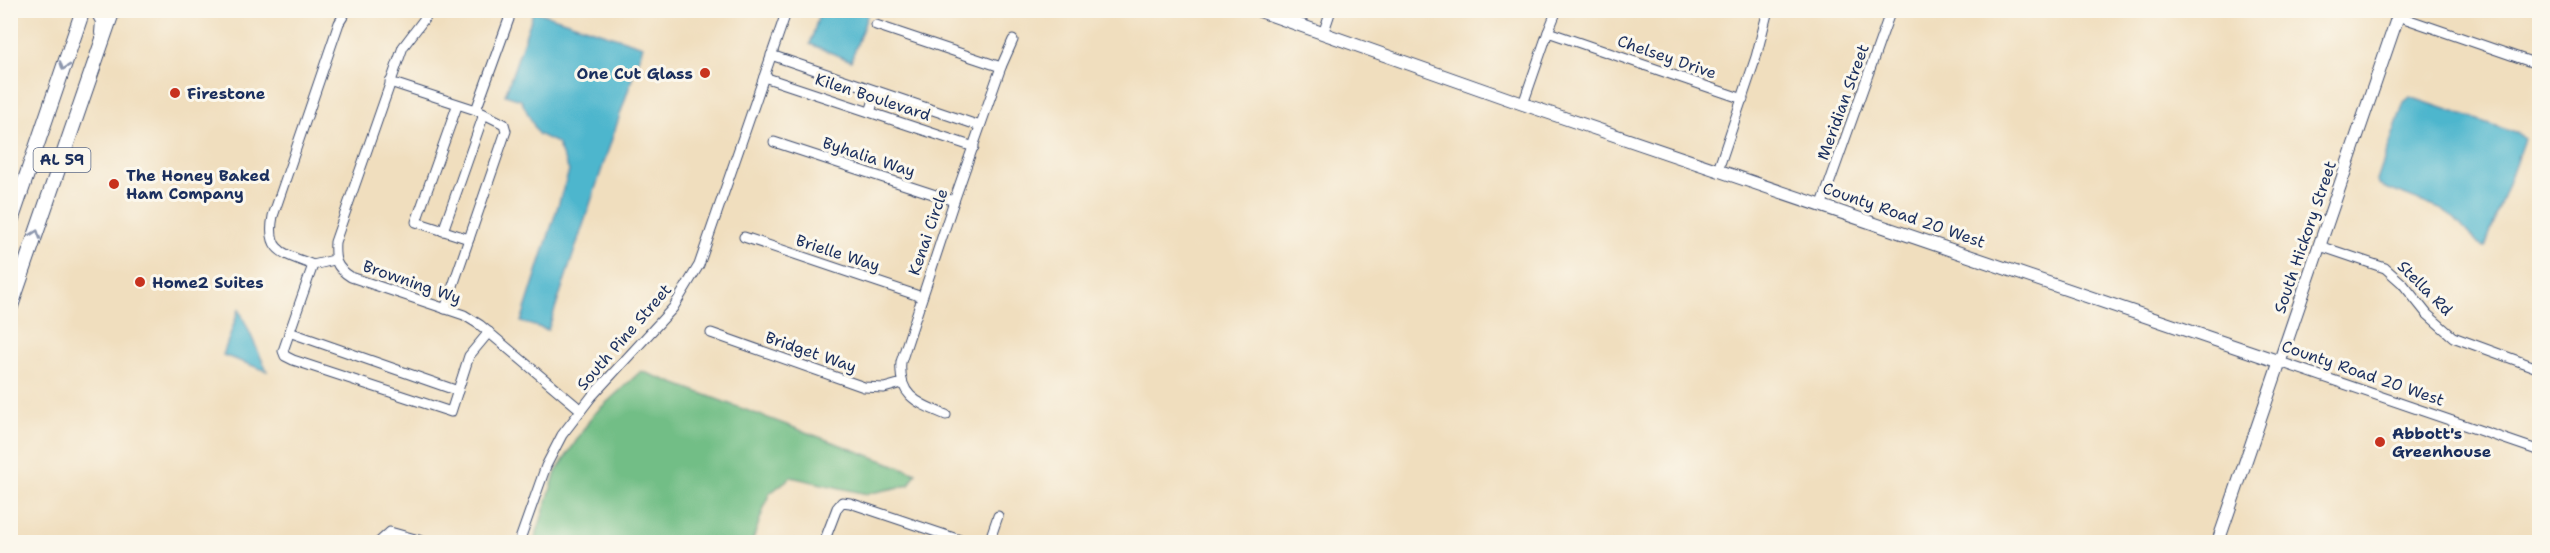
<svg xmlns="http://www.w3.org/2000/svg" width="2550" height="553" font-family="'Shantell Sans',sans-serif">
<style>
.forest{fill:#72be86;stroke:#467672;stroke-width:1.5}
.water{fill:#4eb6cd;stroke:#347296;stroke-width:1.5}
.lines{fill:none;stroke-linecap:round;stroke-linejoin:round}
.street-casing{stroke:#3b496c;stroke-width:11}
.secondary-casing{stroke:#3b496c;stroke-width:14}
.primary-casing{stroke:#3b496c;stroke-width:16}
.street{stroke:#fff;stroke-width:9}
.secondary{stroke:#fff;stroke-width:12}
.primary{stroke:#fff;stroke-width:14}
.oneway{stroke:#8d97ae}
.poi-dot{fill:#c8321e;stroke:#fbf7ec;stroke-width:2}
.labels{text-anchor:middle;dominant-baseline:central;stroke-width:6;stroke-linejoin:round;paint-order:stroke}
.shield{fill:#fbf7ec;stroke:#5e6b89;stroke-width:1.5}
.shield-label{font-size:15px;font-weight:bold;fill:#1b2f5e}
.street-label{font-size:16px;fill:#1b2f5e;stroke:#fbf7ec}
.poi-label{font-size:16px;font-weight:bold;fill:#1b2f5e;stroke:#fbf7ec;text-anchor:start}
</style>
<rect width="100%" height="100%" fill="#fbf7ec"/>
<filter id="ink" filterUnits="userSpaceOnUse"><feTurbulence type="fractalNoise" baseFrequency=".0167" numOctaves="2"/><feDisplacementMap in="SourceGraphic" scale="12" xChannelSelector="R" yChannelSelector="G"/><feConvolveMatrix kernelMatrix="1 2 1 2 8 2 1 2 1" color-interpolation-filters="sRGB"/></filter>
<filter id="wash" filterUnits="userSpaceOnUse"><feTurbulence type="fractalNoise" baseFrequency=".008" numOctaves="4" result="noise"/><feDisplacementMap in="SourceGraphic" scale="24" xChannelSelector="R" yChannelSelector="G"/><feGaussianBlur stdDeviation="1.35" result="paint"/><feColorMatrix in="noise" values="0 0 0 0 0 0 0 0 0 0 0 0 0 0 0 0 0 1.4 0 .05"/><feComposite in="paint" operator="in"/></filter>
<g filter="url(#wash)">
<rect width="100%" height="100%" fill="#f0debe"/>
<!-- forest -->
<path class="forest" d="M641,371L916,473L909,485L867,494L791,477L769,494L752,542H534L556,472L593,415Z"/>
<!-- water -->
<g class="water">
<path d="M534,11L643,46L548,330L521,322L569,171L557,143L538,134L521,100L505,95Z"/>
<path d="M820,11H869L851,61L810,44Z"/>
<path d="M2410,97L2519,134L2524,139L2485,247L2479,245L2455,219L2440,209L2378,185L2377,181L2404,102Z"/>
<path d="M239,309L267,371L223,355Z"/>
</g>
</g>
<g filter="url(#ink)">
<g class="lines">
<defs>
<g id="street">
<path d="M431,10L403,47L335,242C334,259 335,267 351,277L464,315L480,325L581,410"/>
<path d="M2398,16L2540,65"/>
<path d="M876,25L1001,67"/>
<path d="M1548,32L1743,99"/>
<path d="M1323,34L1331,10"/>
<path d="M771,55L980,126"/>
<path d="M764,77L974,147"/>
<path d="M390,82L476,110L509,19L505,10"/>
<path d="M1523,104L1548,32L1557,10"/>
<path d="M457,106L416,222L469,239"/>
<path d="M870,112L877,91"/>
<path d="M774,142L954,201"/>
<path d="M1718,170L1756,57L1768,10"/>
<path d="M1822,204L1891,10"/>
<path d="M443,231L484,114"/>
<path d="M744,237L922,297"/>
<path d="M2320,246L2385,268L2403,284L2427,314L2453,337L2540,369"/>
<path d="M334,260L313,265L283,351L285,356L293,360L451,412L469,356L489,332"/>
<path d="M313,265C283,253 266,252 273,216L339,23L347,10"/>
<path d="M445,309L506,131L504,124L476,110"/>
<path d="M289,332L458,391"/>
<path d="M711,333L864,387L884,388L902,383"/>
<path d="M2280,362L2540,451"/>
<path d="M946,415C918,403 898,397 901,362L954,201L1001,67L1013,40"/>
<path d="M379,542L390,532L426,542"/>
<path d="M519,542L546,466L562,435L592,396L673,308L699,265L787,10"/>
<path d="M824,542L837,508L842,502L850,503L966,542"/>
<path d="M989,542L998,516"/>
</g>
<g id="secondary">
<path d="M1257,10L1523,104L2280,362"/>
<path d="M2218,542L2400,10"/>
</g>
<g id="primary">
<path d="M97,10L103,21L102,33"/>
<path d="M10,224L83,10"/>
<path d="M10,309L113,10"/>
</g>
</defs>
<!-- street casing -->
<use href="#street" class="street-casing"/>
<!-- secondary casing -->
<use href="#secondary" class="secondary-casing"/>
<!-- primary casing -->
<use href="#primary" class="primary-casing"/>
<!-- street -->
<use href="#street" class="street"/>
<!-- secondary -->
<use href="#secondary" class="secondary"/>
<!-- primary -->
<use href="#primary" class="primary"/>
</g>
<!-- one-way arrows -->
<defs><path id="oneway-chevron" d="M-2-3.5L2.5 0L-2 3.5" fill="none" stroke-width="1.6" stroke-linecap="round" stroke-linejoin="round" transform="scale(1.5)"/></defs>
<g class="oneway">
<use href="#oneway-chevron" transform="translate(64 66) rotate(109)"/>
<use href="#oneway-chevron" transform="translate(36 234) rotate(-71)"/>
</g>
</g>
<!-- markers -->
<g class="poi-dot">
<circle cx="705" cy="73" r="6"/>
<circle cx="175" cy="93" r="6"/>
<circle cx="114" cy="184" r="6"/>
<circle cx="140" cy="282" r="6"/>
<circle cx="2380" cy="442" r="6"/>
</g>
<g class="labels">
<!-- shield labels -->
<rect class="shield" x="33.5" y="148" width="57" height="24" rx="4.5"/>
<g class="shield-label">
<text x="62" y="160">AL 59</text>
</g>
<!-- street labels -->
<g class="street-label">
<text transform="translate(1667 57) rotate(19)">Chelsey Drive</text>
<text transform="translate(873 97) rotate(18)">Kilen Boulevard</text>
<text transform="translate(1843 102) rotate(-70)">Meridian Street</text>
<text transform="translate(869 157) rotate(18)">Byhalia Way</text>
<text transform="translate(1904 215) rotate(19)">County Road 20 West</text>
<text transform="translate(928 232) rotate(-71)">Kenai Circle</text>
<text transform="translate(2305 237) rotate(-71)">South Hickory Street</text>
<text transform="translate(838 253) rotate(18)">Brielle Way</text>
<text transform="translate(412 282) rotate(19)">Browning Wy</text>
<text transform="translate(2425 288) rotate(45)">Stella Rd</text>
<text transform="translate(624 337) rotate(-49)">South Pine Street</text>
<text transform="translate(811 352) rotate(19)">Bridget Way</text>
<text transform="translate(2363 373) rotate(19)">County Road 20 West</text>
</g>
<!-- poi labels -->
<g class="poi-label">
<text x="693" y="73" text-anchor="end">One Cut Glass</text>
<text x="187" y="93">Firestone</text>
<text x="126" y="175">The Honey Baked<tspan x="126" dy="18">Ham Company</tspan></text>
<text x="152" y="282">Home2 Suites</text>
<text x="2392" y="433">Abbott's<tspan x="2392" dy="18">Greenhouse</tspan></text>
</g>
</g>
<!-- margin -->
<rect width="2550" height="553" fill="none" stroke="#fbf7ec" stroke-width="36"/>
</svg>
